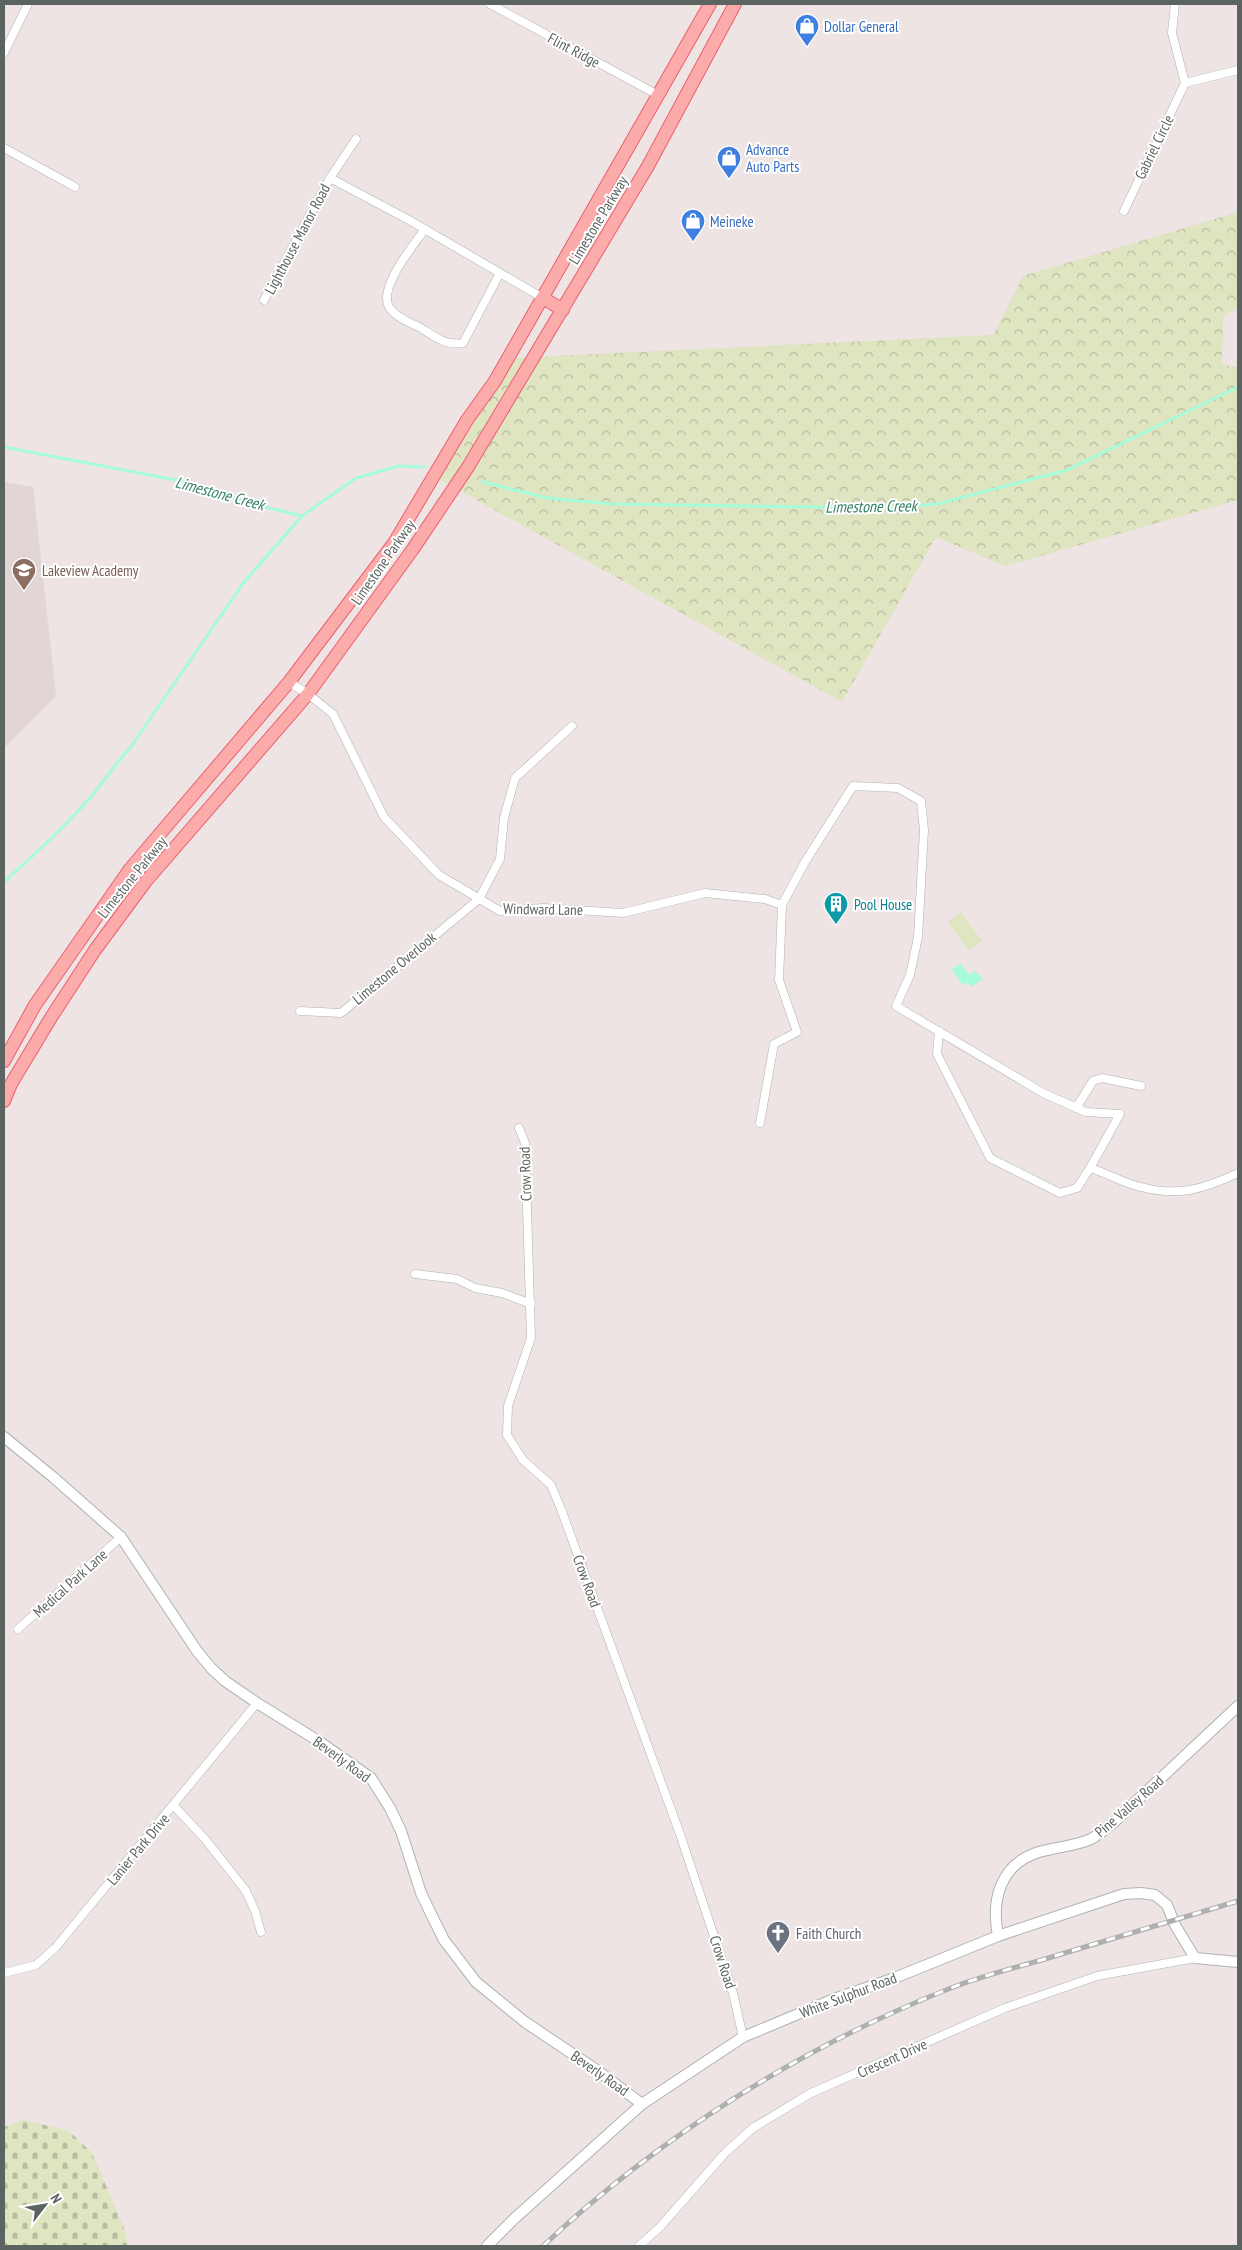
<svg xmlns="http://www.w3.org/2000/svg" width="1242" height="2250" font-family="'PT Sans Narrow',sans-serif">
<style>
.education{fill:#e1d5d6}
.green{fill:#dfe4c1}
.forest{fill:url(#forest-crowns)}
.cemetery{fill:url(#cemetery-stones)}
.water{fill:#a6fbd9}
.lines{fill:none;stroke-linecap:round;stroke-linejoin:round}
.stream{stroke:#a6fbd9;stroke-width:3}
.minor-casing{stroke:#adb3b2;stroke-width:9}
.tertiary-casing{stroke:#adb3b2;stroke-width:12}
.primary-casing{stroke:#eb5f70;stroke-width:14}
.minor{stroke:#fff;stroke-width:8}
.tertiary{stroke:#fff;stroke-width:10}
.primary{stroke:#fcabab;stroke-width:12}
.rail-casing{stroke:#aeb0af;stroke-width:5}
.rail{stroke:#fff;stroke-width:3;stroke-dasharray:9;stroke-linecap:butt}
.labels{text-anchor:middle;dominant-baseline:central;stroke-width:4;stroke-linejoin:round;paint-order:stroke}
.shop-label{font-size:15px;fill:#366cbe;stroke:#fff;text-anchor:start}
.street-label{font-size:15px;fill:#5c6461;stroke:#fff}
.education-label{font-size:15px;fill:#785e54;stroke:#fff;text-anchor:start}
.culture-label{font-size:15px;fill:#0d838f;stroke:#fff;text-anchor:start}
.worship-label{font-size:15px;fill:#5b616d;stroke:#fff;text-anchor:start}
.water-label{font-size:16px;font-style:italic;fill:#358169;stroke:#fff}
</style>
<defs>
<pattern id="forest-crowns" width="20" height="18" patternUnits="userSpaceOnUse" patternTransform="scale(1.25)"><rect width="20" height="18" fill="#dfe4c1"/><path d="M2 6a3 3 0 1 1 6 0M12 15a3 3 0 1 1 6 0" fill="none" stroke="#b8bca0"/></pattern>
<pattern id="cemetery-stones" width="16" height="16" patternUnits="userSpaceOnUse" patternTransform="scale(1.25)"><rect width="16" height="16" fill="#dfe4c1"/><path d="M2 7V4a2 2 0 0 1 4 0v3zM10 15v-3a2 2 0 0 1 4 0v3z" fill="#b8bca0"/></pattern>
</defs>
<rect width="100%" height="100%" fill="#eee4e4"/>
<!-- education -->
<path class="education" d="M4,482L33,487L56,696L4,748Z"/>
<!-- green -->
<path class="green" d="M961,912L982,941L969,951L948,922Z"/>
<!-- forest -->
<path class="forest" d="M1238,212V308L1223,317L1222,364L1238,368V500L1005,566L936,537L842,702L440,480L511,358L993,335L1023,276Z"/>
<!-- cemetery -->
<path class="cemetery" d="M24,2120L69,2131L92,2153L126,2233L127,2246H4V2127Z"/>
<!-- water -->
<path class="water" d="M960,963L969,975L975,971L983,979L972,986L967,983L963,985L952,970Z"/>
<g class="lines">
<!-- stream -->
<g class="stream">
<path d="M4,447L186,482L245,502L302,516"/>
<path d="M483,482L547,498L613,504L886,508L937,504L1067,470L1238,387"/>
<path d="M4,882C35,854 67,825 94,793C106,778 117,762 130,748L244,582L302,516L356,478L399,466L425,467"/>
</g>
<defs>
<g id="minor">
<path d="M490,4L658,95"/>
<path d="M4,53L28,4"/>
<path d="M1185,83L1238,70"/>
<path d="M4,148L75,187"/>
<path d="M330,178L409,220L543,298"/>
<path d="M1124,211L1185,83L1172,33L1175,4"/>
<path d="M425,229C414,245 378,287 389,307C395,317 411,323 421,328C435,337 446,346 463,343L500,273"/>
<path d="M264,300L330,178L356,139"/>
<path d="M289,682L308,694L333,714L384,817L439,875L500,911L543,908L623,913L705,893L765,899L782,905"/>
<path d="M300,1011L341,1013L479,899L500,859L504,818L515,778L572,726"/>
<path d="M939,1031L937,1054L990,1158L1060,1193L1077,1188L1090,1168"/>
<path d="M1076,1108L1093,1081L1102,1078L1141,1086"/>
<path d="M760,1123L774,1044L797,1032L779,980L782,905L805,862L853,786L898,788L921,801L924,830L918,937L910,975L896,1006L1043,1093L1086,1112L1120,1114L1090,1168C1107,1173 1123,1183 1141,1187C1178,1197 1204,1189 1238,1173"/>
<path d="M519,1128L525,1143L531,1338L508,1406L507,1435L523,1460L551,1485L561,1509L680,1834L733,1993L743,2037"/>
<path d="M415,1274L457,1279L475,1288L502,1293L531,1304"/>
<path d="M18,1629L121,1537"/>
<path d="M174,1806L205,1839L246,1891L255,1911L261,1932"/>
<path d="M4,1973L36,1965L56,1947L257,1703"/>
<path d="M639,2246L660,2227L725,2153L753,2128L811,2093L1005,2008L1097,1976L1195,1958"/>
</g>
<g id="tertiary">
<path d="M4,1437L53,1477L121,1537L197,1651L211,1668L225,1681L257,1703L320,1742L371,1778L390,1808L401,1831L421,1893L433,1918L444,1940L476,1982L525,2022L598,2071L642,2104"/>
<path d="M998,1936C991,1900 1000,1864 1039,1852C1056,1847 1076,1846 1091,1839C1099,1835 1106,1828 1113,1823L1238,1706"/>
<path d="M487,2246L515,2218L642,2104L743,2037L834,1999L892,1979L998,1936L1124,1894L1141,1893L1155,1895L1167,1905L1175,1925L1195,1958L1238,1962"/>
</g>
<g id="primary">
<path d="M543,298L563,310"/>
<path d="M4,1061L35,1005L130,869L289,682L394,543L467,420L495,381L710,4"/>
<path d="M4,1101L11,1084L52,1016L95,950L146,881L308,694L413,549L468,467L648,166L735,4"/>
</g>
</defs>
<!-- minor casing -->
<use href="#minor" class="minor-casing"/>
<!-- tertiary casing -->
<use href="#tertiary" class="tertiary-casing"/>
<!-- primary casing -->
<use href="#primary" class="primary-casing"/>
<!-- minor -->
<use href="#minor" class="minor"/>
<!-- tertiary -->
<use href="#tertiary" class="tertiary"/>
<!-- primary -->
<use href="#primary" class="primary"/>
<defs>
<path id="rail" d="M543,2246C659,2137 803,2046 951,1988C981,1976 1014,1968 1045,1959C1110,1939 1174,1920 1238,1901"/>
</defs>
<!-- rail casing -->
<use href="#rail" class="rail-casing"/>
<!-- rail -->
<use href="#rail" class="rail"/>
</g>
<!-- icons -->
<defs>
<symbol id="shop-pin" viewBox="-11 -11 22 30"><path d="M0 17L-7.5 6A9.5 9.5 0 1 1 7.5 6Z" fill="#3f7fe0" stroke="#fff"/><path d="M-5-2.5h2.3a2.7 3.5 0 0 1 5.4 0H5L5.5 6h-11ZM-1.5-2.5h3a1.5 2.3 0 0 0-3 0Z" fill="#fff"/></symbol>
<symbol id="school-pin" viewBox="-11 -11 22 30"><path d="M0 17L-7.5 6A9.5 9.5 0 1 1 7.5 6Z" fill="#8d6e63" stroke="#fff"/><path d="M0-5L7-2L0 1L-7-2ZM-4 1L0 2.5L4 1V4Q0 6-4 4Z" fill="#fff"/></symbol>
<symbol id="building-pin" viewBox="-11 -11 22 30"><path d="M0 17L-7.5 6A9.5 9.5 0 1 1 7.5 6Z" fill="#0f9aa8" stroke="#fff"/><path d="M-4-6H4V6H1V3H-1V6H-4ZM-2.5-4.3h1.7v1.8h-1.7ZM.8-4.3h1.7v1.8H.8ZM-2.5-1h1.7V.8h-1.7ZM.8-1h1.7V.8H.8Z" fill="#fff"/></symbol>
<symbol id="church-pin" viewBox="-11 -11 22 30"><path d="M0 17L-7.5 6A9.5 9.5 0 1 1 7.5 6Z" fill="#6b7280" stroke="#fff"/><path d="M-1.2-6h2.4v3.5h3.3v2.4h-3.3V6h-2.4V-.1h-3.3v-2.4h3.3Z" fill="#fff"/></symbol>
</defs>
<g fill-rule="evenodd">
<use href="#shop-pin" x="793" y="12" width="28" height="38"/>
<use href="#shop-pin" x="715" y="144" width="28" height="38"/>
<use href="#shop-pin" x="679" y="207" width="28" height="38"/>
<use href="#school-pin" x="10" y="556" width="28" height="38"/>
<use href="#building-pin" x="822" y="890" width="28" height="38"/>
<use href="#church-pin" x="764" y="1919" width="28" height="38"/>
</g>
<g class="labels">
<!-- shop labels -->
<g class="shop-label">
<text x="824" y="26">Dollar General</text>
<text x="746" y="149">Advance<tspan x="746" dy="17">Auto Parts</tspan></text>
<text x="710" y="221">Meineke</text>
</g>
<!-- street labels -->
<g class="street-label">
<text transform="translate(574 50) rotate(28)">Flint Ridge</text>
<text transform="translate(1154 147) rotate(-64)">Gabriel Circle</text>
<text transform="translate(598 220) rotate(-59)">Limestone Parkway</text>
<text transform="translate(297 239) rotate(-62)">Lighthouse Manor Road</text>
<text transform="translate(383 562) rotate(-55)">Limestone Parkway</text>
<text transform="translate(132 877) rotate(-51)">Limestone Parkway</text>
<text transform="translate(543 909) rotate(1)">Windward Lane</text>
<text transform="translate(394 968) rotate(-40)">Limestone Overlook</text>
<text transform="translate(525 1174) rotate(-92)">Crow Road</text>
<text transform="translate(587 1581) rotate(70)">Crow Road</text>
<text transform="translate(70 1583) rotate(-42)">Medical Park Lane</text>
<text transform="translate(342 1759) rotate(36)">Beverly Road</text>
<text transform="translate(1129 1806) rotate(-41)">Pine Valley Road</text>
<text transform="translate(138 1849) rotate(-50)">Lanier Park Drive</text>
<text transform="translate(723 1962) rotate(72)">Crow Road</text>
<text transform="translate(848 1995) rotate(-21)">White Sulphur Road</text>
<text transform="translate(892 2058) rotate(-24)">Crescent Drive</text>
<text transform="translate(600 2073) rotate(35)">Beverly Road</text>
</g>
<!-- education labels -->
<g class="education-label">
<text x="42" y="570">Lakeview Academy</text>
</g>
<!-- culture labels -->
<g class="culture-label">
<text x="854" y="904">Pool House</text>
</g>
<!-- worship labels -->
<g class="worship-label">
<text x="796" y="1933">Faith Church</text>
</g>
<!-- water labels -->
<g class="water-label">
<text transform="translate(220 493) rotate(15)">Limestone Creek</text>
<text transform="translate(871 506) rotate(-1)">Limestone Creek</text>
</g>
</g>
<!-- border -->
<rect width="1242" height="2250" fill="none" stroke="#5c6461" stroke-width="10"/>
<!-- north arrow -->
<g transform="translate(45 2205) rotate(59)" stroke="#ffffff" stroke-width="4" paint-order="stroke">
<path d="M0-4L9 19L0 12L-9 19Z" fill="#5c6461"/>
<text y="-8" font-size="14" font-weight="bold" text-anchor="middle" fill="#5c6461">N</text>
</g>
</svg>
